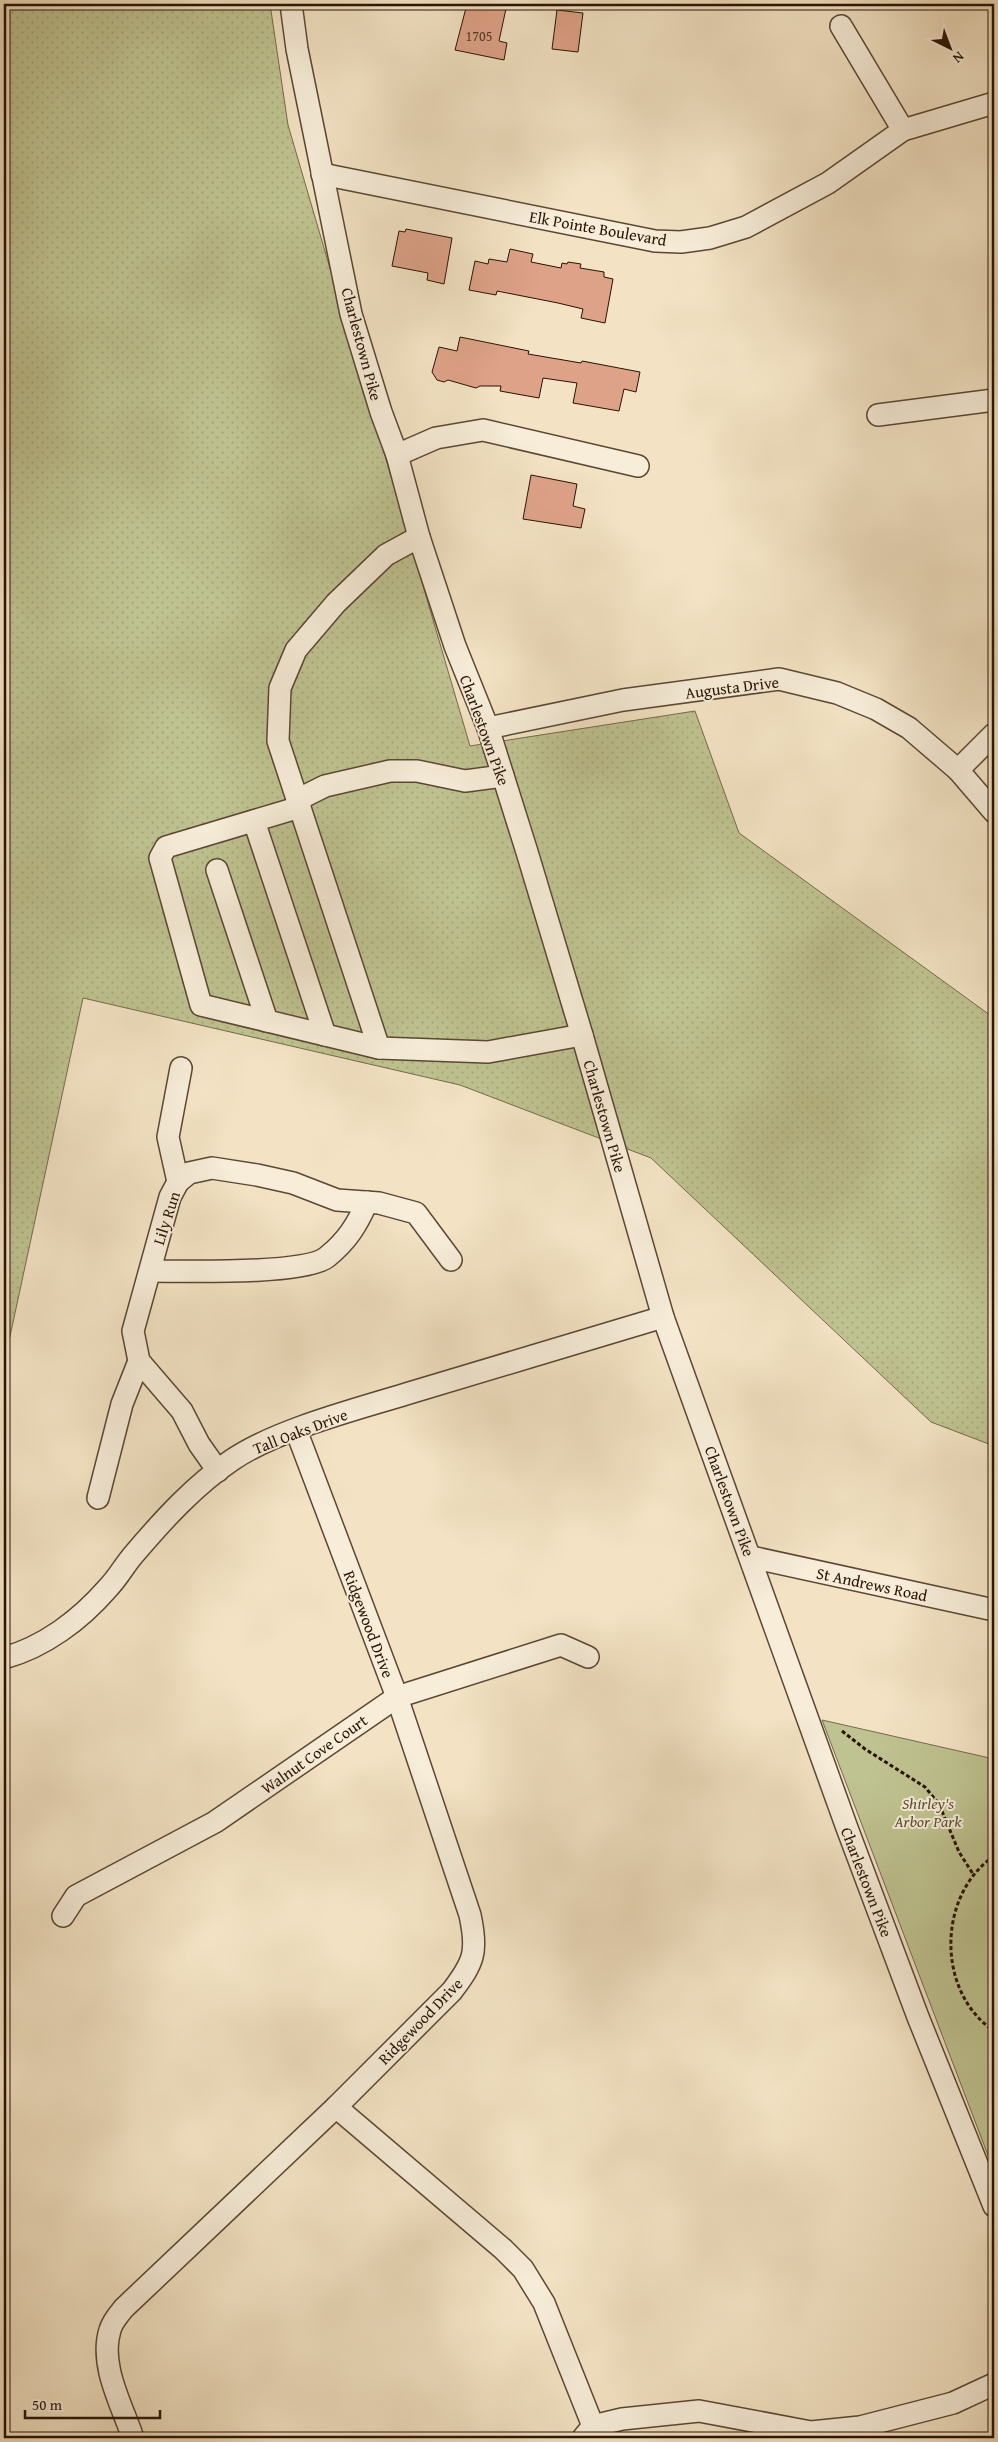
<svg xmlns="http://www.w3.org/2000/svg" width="998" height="2442" font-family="'Gentium Book Plus',serif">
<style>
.grass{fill:url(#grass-dots);stroke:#746b4a}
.park{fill:#bfc391;stroke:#746b4a}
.building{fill:#dea288;stroke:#281303}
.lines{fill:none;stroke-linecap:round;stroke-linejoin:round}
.minor-casing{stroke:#5b4733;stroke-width:24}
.path{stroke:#281303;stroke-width:3;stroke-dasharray:4 2.5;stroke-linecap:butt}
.minor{stroke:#f7edd9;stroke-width:21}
.labels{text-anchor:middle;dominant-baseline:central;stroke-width:4;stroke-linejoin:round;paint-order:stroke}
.number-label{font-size:14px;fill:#563724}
.street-label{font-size:16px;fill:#281303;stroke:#f7edd9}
.park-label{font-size:16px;font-style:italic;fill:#5d5135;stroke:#f7edd9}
</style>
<defs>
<pattern id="grass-dots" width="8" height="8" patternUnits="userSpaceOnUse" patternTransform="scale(1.25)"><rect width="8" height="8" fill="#bfc391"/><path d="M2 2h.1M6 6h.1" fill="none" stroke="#a4a77b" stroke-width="1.8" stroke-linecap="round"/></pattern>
</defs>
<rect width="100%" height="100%" fill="#f3e3c4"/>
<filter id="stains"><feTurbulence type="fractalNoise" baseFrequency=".004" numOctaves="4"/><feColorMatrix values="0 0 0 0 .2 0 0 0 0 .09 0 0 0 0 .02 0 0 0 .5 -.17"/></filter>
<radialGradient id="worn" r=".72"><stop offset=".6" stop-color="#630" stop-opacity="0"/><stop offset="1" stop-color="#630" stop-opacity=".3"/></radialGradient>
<!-- grass -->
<path class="grass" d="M4,4H270L288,125L470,746L695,711L739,833L994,1018V1446L931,1422L651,1158L460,1085L83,998L4,1364Z"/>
<!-- park -->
<path class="park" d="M822,1720L994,1759V2171Z"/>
<!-- building -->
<g class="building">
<path d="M467,4H507L499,41L507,43L504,60L455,50Z"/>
<path d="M557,10L583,13L578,52L552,49Z"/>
<path d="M406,229L452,238L444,284L427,280L428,273L392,266L399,231L405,232Z"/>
<path d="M510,249L533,254L531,262L561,268L562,263L567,264L568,262L581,264L580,268L604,272V277L613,279L605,323L581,318L583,309L558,303L497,291L496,295L469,290L475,261L488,264L489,259L507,262Z"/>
<path d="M460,337L529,351L528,354L581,363L582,361L640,372L636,392L624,389L619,411L573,403L577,383L543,378L539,398L500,391L501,386H480L476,388L448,380L444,382L437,380L432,372L439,347L457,351Z"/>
<path d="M531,475L577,484L573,506L585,509L581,528L523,519Z"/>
</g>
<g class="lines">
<defs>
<g id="minor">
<path d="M291,4L297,49L351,314L381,412L397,455L419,537L455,646L488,728L527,852L582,1035L663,1317L847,1828L918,2017L994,2206"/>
<path d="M841,26L903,130"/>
<path d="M322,174L655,241L681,242L710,238L746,227L828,183L903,130L994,103"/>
<path d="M878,415L994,400"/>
<path d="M397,455L436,438L483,430L638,466"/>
<path d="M488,728L623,700L779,679L837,693L876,709L909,728L958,770L994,812"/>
<path d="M958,770L994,734"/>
<path d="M297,800L325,786L390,771H417L465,781L503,776"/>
<path d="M300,807L166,847L160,858L201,1005L379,1048L488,1052L582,1035"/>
<path d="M254,821L325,1035"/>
<path d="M217,870L267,1021"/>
<path d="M379,1048L278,741L280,688L296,650L336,603L386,555L419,537"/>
<path d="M178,1182L168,1137L181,1068"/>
<path d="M150,1271C184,1271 305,1275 327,1257C347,1241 357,1225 367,1202"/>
<path d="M218,1471L199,1444L182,1411L139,1361L133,1331L170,1197L178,1182L189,1173L212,1168L257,1175L293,1183L337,1200L379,1203L416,1213L451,1260"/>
<path d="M98,1498L122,1404L139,1361"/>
<path d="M751,1557L994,1610"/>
<path d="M4,1658C44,1647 80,1620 107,1589C118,1578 125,1564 135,1553C164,1519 195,1485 232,1460C276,1430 354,1410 406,1394C492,1368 577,1343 663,1317"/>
<path d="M63,1916L76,1896L215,1822L397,1697L561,1645L588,1657"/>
<path d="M336,2107L503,2249L523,2269L544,2303L593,2426"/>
<path d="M133,2438C122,2405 99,2365 110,2330C112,2322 119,2314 124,2308L336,2107L452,1991C474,1962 478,1952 470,1915L397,1697L296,1430"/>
<path d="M583,2438L593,2426L622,2419L699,2411L811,2432L860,2427L953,2403L994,2384"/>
</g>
</defs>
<!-- minor casing -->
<use href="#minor" class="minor-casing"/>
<!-- path -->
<g class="path">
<path d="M842,1731L865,1749L925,1787L939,1804L959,1852L973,1874"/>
<path d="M994,1856C937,1895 936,1992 994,2031"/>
</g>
<!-- minor -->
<use href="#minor" class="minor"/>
</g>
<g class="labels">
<!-- number labels -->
<g class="number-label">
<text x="479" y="36">1705</text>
</g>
<!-- street labels -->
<g class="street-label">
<text transform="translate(598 228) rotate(10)">Elk Pointe Boulevard</text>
<text transform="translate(362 344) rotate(75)">Charlestown Pike</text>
<text transform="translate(732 687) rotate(-7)">Augusta Drive</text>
<text transform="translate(485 730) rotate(70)">Charlestown Pike</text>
<text transform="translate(605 1116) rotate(74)">Charlestown Pike</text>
<text transform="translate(166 1218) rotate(-72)">Lily Run</text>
<text transform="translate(300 1431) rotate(-21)">Tall Oaks Drive</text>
<text transform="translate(730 1501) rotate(70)">Charlestown Pike</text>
<text transform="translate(872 1584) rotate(12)">St Andrews Road</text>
<text transform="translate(369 1624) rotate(69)">Ridgewood Drive</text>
<text transform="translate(314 1754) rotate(-35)">Walnut Cove Court</text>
<text transform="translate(867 1882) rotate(69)">Charlestown Pike</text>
<text transform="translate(420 2021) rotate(-46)">Ridgewood Drive</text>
</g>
<!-- park labels -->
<g class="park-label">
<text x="928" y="1803">Shirley's<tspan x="928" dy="18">Arbor Park</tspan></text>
</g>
</g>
<!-- margin -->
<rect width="998" height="2442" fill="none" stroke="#f3e3c4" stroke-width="20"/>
<rect x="5" y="5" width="988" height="2432" fill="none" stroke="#281303" stroke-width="2.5"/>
<rect x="10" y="10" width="978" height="2422" fill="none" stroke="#281303"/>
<!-- north arrow -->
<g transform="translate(950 48) rotate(138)" stroke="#f7edd9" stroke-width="4" paint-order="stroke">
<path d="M0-4L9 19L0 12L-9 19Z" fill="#281303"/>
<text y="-8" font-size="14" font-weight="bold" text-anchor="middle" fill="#281303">N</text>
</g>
<!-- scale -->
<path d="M25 2410v8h135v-8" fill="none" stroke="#281303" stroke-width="2.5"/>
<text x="32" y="2410" font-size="15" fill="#281303" stroke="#f7edd9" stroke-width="4" paint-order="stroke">50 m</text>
<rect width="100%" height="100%" filter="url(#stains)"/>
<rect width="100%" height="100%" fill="url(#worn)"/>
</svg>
